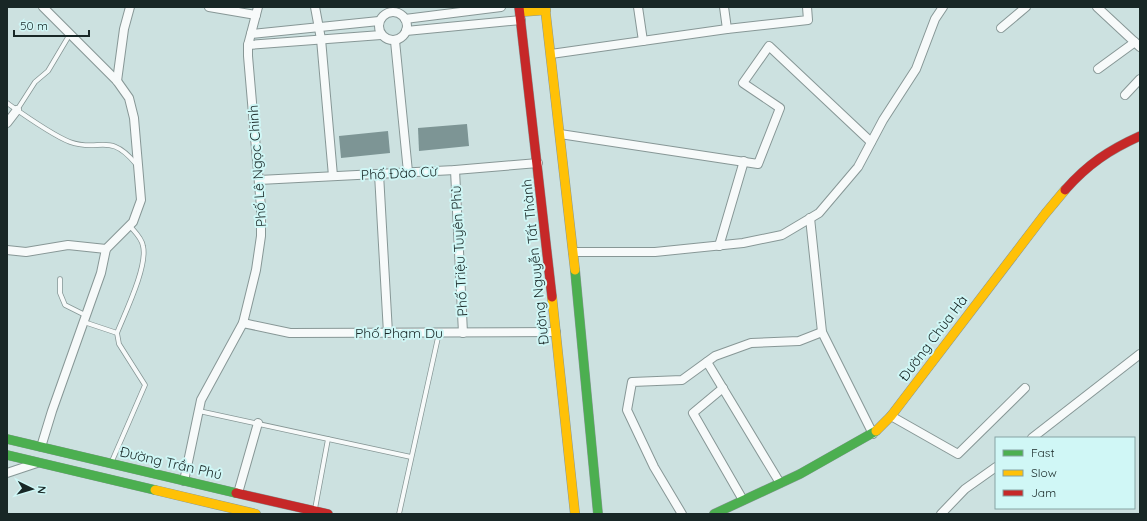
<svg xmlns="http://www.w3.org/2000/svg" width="1147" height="521" font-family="Quicksand,sans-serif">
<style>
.building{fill:#7d9595}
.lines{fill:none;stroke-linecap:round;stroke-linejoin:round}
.lane-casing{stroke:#879796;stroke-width:5.5}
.street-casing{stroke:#879796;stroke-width:10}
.fast-casing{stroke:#879796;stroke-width:10}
.slow-casing{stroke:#879796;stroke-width:10}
.jam-casing{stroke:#879796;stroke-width:10}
.lane{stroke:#f7fafa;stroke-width:4}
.street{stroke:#f7fafa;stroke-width:8}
.fast{stroke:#4caf50;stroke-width:9}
.slow{stroke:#ffc107;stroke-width:9}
.jam{stroke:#c62828;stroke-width:9}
.labels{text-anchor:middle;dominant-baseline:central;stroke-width:4;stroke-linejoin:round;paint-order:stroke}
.street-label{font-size:14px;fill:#182726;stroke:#d0f7f6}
</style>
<rect width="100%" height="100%" fill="#cce1e0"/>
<!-- building -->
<g class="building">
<path d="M467,124L469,146L419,151L418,128Z"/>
<path d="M388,131L390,153L341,158L339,136Z"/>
</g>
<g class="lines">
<defs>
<g id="lane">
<path d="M7,103C24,115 52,135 70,142C100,153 109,131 136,164"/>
<path d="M17,110L35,82L48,71L70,34"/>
<path d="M60,279V293L65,305L87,316"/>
<path d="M84,322L117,333"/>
<path d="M199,411L411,457"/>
<path d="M112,461L145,385L119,344L117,333C125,313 148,266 143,246C142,238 134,231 129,225"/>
<path d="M315,509L328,439"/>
<path d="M399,514L439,333"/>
</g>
<g id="street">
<path d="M209,7L256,15"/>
<path d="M315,7L321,39L333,176"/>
<path d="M638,7L643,41"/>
<path d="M724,7L727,29"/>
<path d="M1097,7L1140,47"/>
<circle cx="393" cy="26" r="14"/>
<path d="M405,19L501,7"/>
<path d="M1001,28L1026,7"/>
<path d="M406,31L521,20"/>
<path d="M251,34L379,21"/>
<path d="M395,41L408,172"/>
<path d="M248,45L381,35"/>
<path d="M551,54L727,29L808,20L807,7"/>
<path d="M1098,69L1135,42"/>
<path d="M117,81L124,29L130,7"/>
<path d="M1125,95L1140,79"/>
<path d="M7,123L17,110"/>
<path d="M560,134L758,164L780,108L743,83L769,46L871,142"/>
<path d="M455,170L463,333"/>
<path d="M379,174L388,333"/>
<path d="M259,180L455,170L538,163"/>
<path d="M810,218L822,332L873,434"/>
<path d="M719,246L744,161"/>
<path d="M7,250L26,252L68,245L106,249"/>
<path d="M573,252H655L743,243L782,235L819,213L858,167L883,120L916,69L935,19L943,7"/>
<path d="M243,323L290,333L556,332"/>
<path d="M707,362L780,483"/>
<path d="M723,388L693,413L743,500"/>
<path d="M891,416L958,454L1025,388"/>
<path d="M1032,438L1140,354"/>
<path d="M41,447L52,411L101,273L106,249L133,222L141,200L134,118L129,98L117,81L43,7"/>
<path d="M7,473L37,463"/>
<path d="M184,481L201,400L243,323L256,270L261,236V207L248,56V45L258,7"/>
<path d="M238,493L258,423"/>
<path d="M682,514L654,467L627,410L632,382L682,380L715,356L751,343L799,341L822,332"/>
<path d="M941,514L965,489L996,467"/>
</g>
<g id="fast">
<path d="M575,270L598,514"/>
<path d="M7,439L236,493"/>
<path d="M7,455L155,490"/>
<path d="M714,514L800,474L876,431"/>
</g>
<g id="slow">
<path d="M545,7L575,270"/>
<path d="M520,12L546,10"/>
<path d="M552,297L575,514"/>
<path d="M876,431L891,416L1045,214L1065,190"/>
<path d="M155,490L256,514"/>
</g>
<g id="jam">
<path d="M519,7L552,297"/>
<path d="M1065,190C1088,164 1109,150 1140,136"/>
<path d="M236,493L328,514"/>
</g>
</defs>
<!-- lane casing -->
<use href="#lane" class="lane-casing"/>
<!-- street casing -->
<use href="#street" class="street-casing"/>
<!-- fast casing -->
<use href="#fast" class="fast-casing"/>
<!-- slow casing -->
<use href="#slow" class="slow-casing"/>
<!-- jam casing -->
<use href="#jam" class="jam-casing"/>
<!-- lane -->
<use href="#lane" class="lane"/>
<!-- street -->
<use href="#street" class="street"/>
<!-- fast -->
<use href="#fast" class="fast"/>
<!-- slow -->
<use href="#slow" class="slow"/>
<!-- jam -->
<use href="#jam" class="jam"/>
</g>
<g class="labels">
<!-- street labels -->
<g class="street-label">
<text transform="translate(257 166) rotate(-94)">Phố Lê Ngọc Chinh</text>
<text transform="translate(399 173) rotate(-3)">Phố Đào Cừ</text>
<text transform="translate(459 251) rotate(-93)">Phố Triệu Tuyên Phù</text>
<text transform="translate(535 262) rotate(-96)">Đường Nguyễn Tất Thành</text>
<text x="399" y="333">Phố Phạm Du</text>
<text transform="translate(933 338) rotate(-53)">Đường Chùa Hà</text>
<text transform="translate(171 463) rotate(13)">Đường Trần Phú</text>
</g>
</g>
<!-- border -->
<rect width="1147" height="521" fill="none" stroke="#182726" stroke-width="16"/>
<!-- legend -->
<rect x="995" y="437" width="140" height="72" fill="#d0f7f6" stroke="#86a4a3"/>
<rect x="1003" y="450" width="20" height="6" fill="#4caf50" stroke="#86a4a3"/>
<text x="1031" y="457" font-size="12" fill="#182726">Fast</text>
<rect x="1003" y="470" width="20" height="6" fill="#ffc107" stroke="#86a4a3"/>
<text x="1031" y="477" font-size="12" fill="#182726">Slow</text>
<rect x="1003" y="490" width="20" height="6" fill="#c62828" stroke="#86a4a3"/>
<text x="1031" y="497" font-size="12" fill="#182726">Jam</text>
<!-- north arrow -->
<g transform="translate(32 489) rotate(95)" stroke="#d0f7f6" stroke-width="3" paint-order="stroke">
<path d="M0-3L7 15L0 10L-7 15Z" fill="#182726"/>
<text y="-6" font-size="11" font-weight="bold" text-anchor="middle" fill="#182726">N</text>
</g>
<!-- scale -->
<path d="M14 30v6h75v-6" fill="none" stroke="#182726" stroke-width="2"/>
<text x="20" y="30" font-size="12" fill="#182726" stroke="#d0f7f6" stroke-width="3" paint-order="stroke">50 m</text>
</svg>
